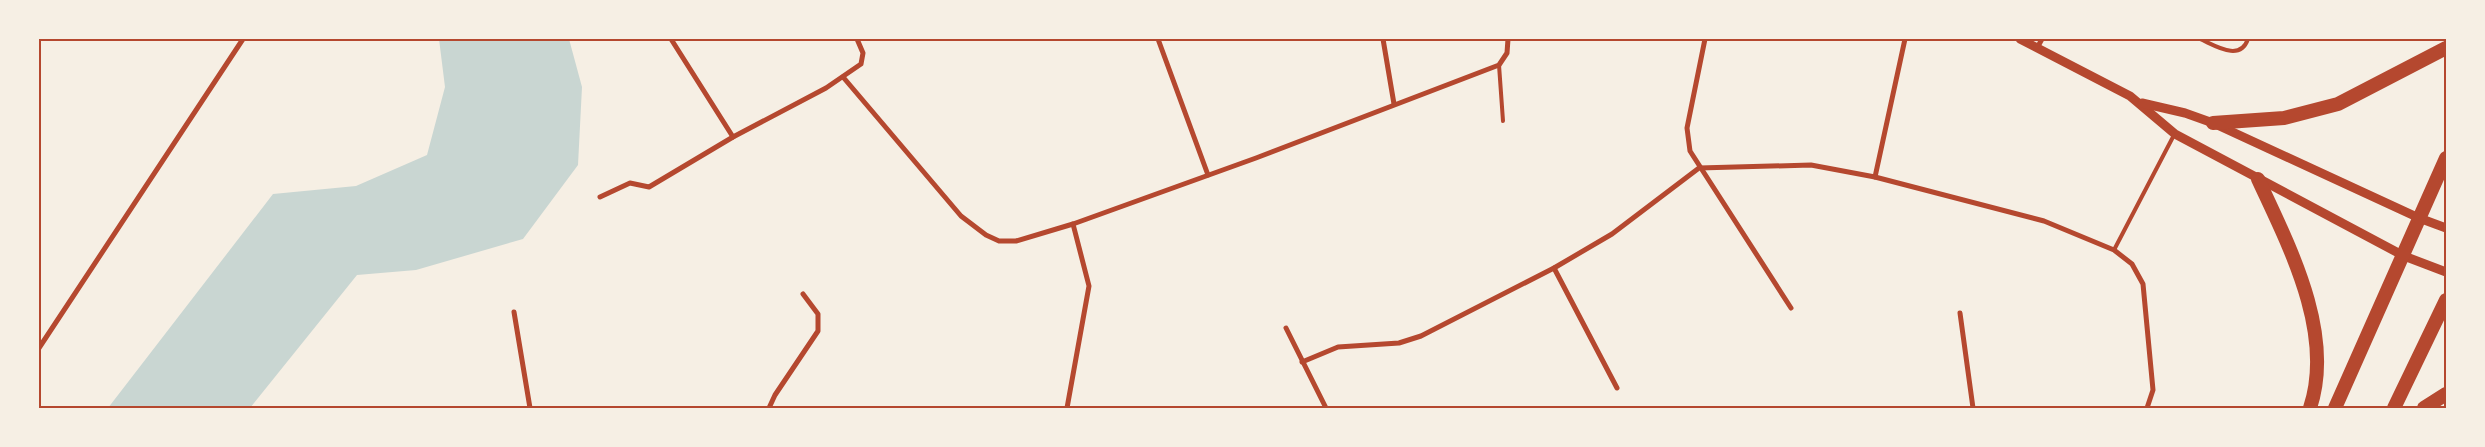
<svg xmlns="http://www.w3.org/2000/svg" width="2485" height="447" font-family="'Sofia Sans Condensed',sans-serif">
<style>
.water{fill:#c9d6d2}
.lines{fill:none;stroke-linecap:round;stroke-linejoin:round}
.service{stroke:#b5482f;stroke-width:4}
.minor{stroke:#b5482f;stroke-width:5}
.tertiary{stroke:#b5482f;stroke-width:9}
.trunk{stroke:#b5482f;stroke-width:14}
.neatline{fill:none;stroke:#b5482f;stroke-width:2}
</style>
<rect width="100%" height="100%" fill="#f6efe4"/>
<!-- water -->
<path class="water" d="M439,39H569L582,87L578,165L523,239L416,270L357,275L250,408H108L273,194L356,186L427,155L445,87Z"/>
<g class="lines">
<!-- service -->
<g class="service">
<path d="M2200,39C2216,46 2240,62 2248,39"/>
<path d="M1499,65L1503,121"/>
<path d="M2114,250L2174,135"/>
</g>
<!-- minor -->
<g class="minor">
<path d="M671,39L733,137"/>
<path d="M1158,39L1208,175"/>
<path d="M1383,39L1394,104"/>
<path d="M1705,39L1687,128L1690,151L1791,308"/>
<path d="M2037,48L2042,39"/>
<path d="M843,77L961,216L986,235L999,241H1016L1073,224L1256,158L1499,65L1507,53L1508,39"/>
<path d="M1875,177L1905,39"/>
<path d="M600,197L630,183L649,187L733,137L826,88L861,64L863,53L857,39"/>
<path d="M1554,268L1617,388"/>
<path d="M514,312L530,408"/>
<path d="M1960,313L1973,408"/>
<path d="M1286,328L1326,408"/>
<path d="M39,348L243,39"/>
<path d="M1302,362L1338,347L1399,343L1421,336L1554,268L1612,234L1699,168L1811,165L1875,177L2044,221L2114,250L2132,264L2143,284L2153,390L2147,408"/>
<path d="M769,408L775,395L818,331V314L803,294"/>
<path d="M1067,408L1089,286L1073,224"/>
</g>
<!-- tertiary -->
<g class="tertiary">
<path d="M2020,39L2130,96L2175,134L2404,256L2446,272"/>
<path d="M2142,103L2185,113L2213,123L2419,218L2446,228"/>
</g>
<!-- trunk -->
<g class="trunk">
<path d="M2213,123L2284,118L2338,104L2446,48"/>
<path d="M2258,179C2289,246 2335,333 2310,408"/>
<path d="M2335,408L2446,158"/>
<path d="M2394,408L2446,300"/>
<path d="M2424,408L2446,394"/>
</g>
</g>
<!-- border -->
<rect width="2485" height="447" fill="none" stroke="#f6efe4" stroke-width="80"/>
<rect x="40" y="40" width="2405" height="367" class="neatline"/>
</svg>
